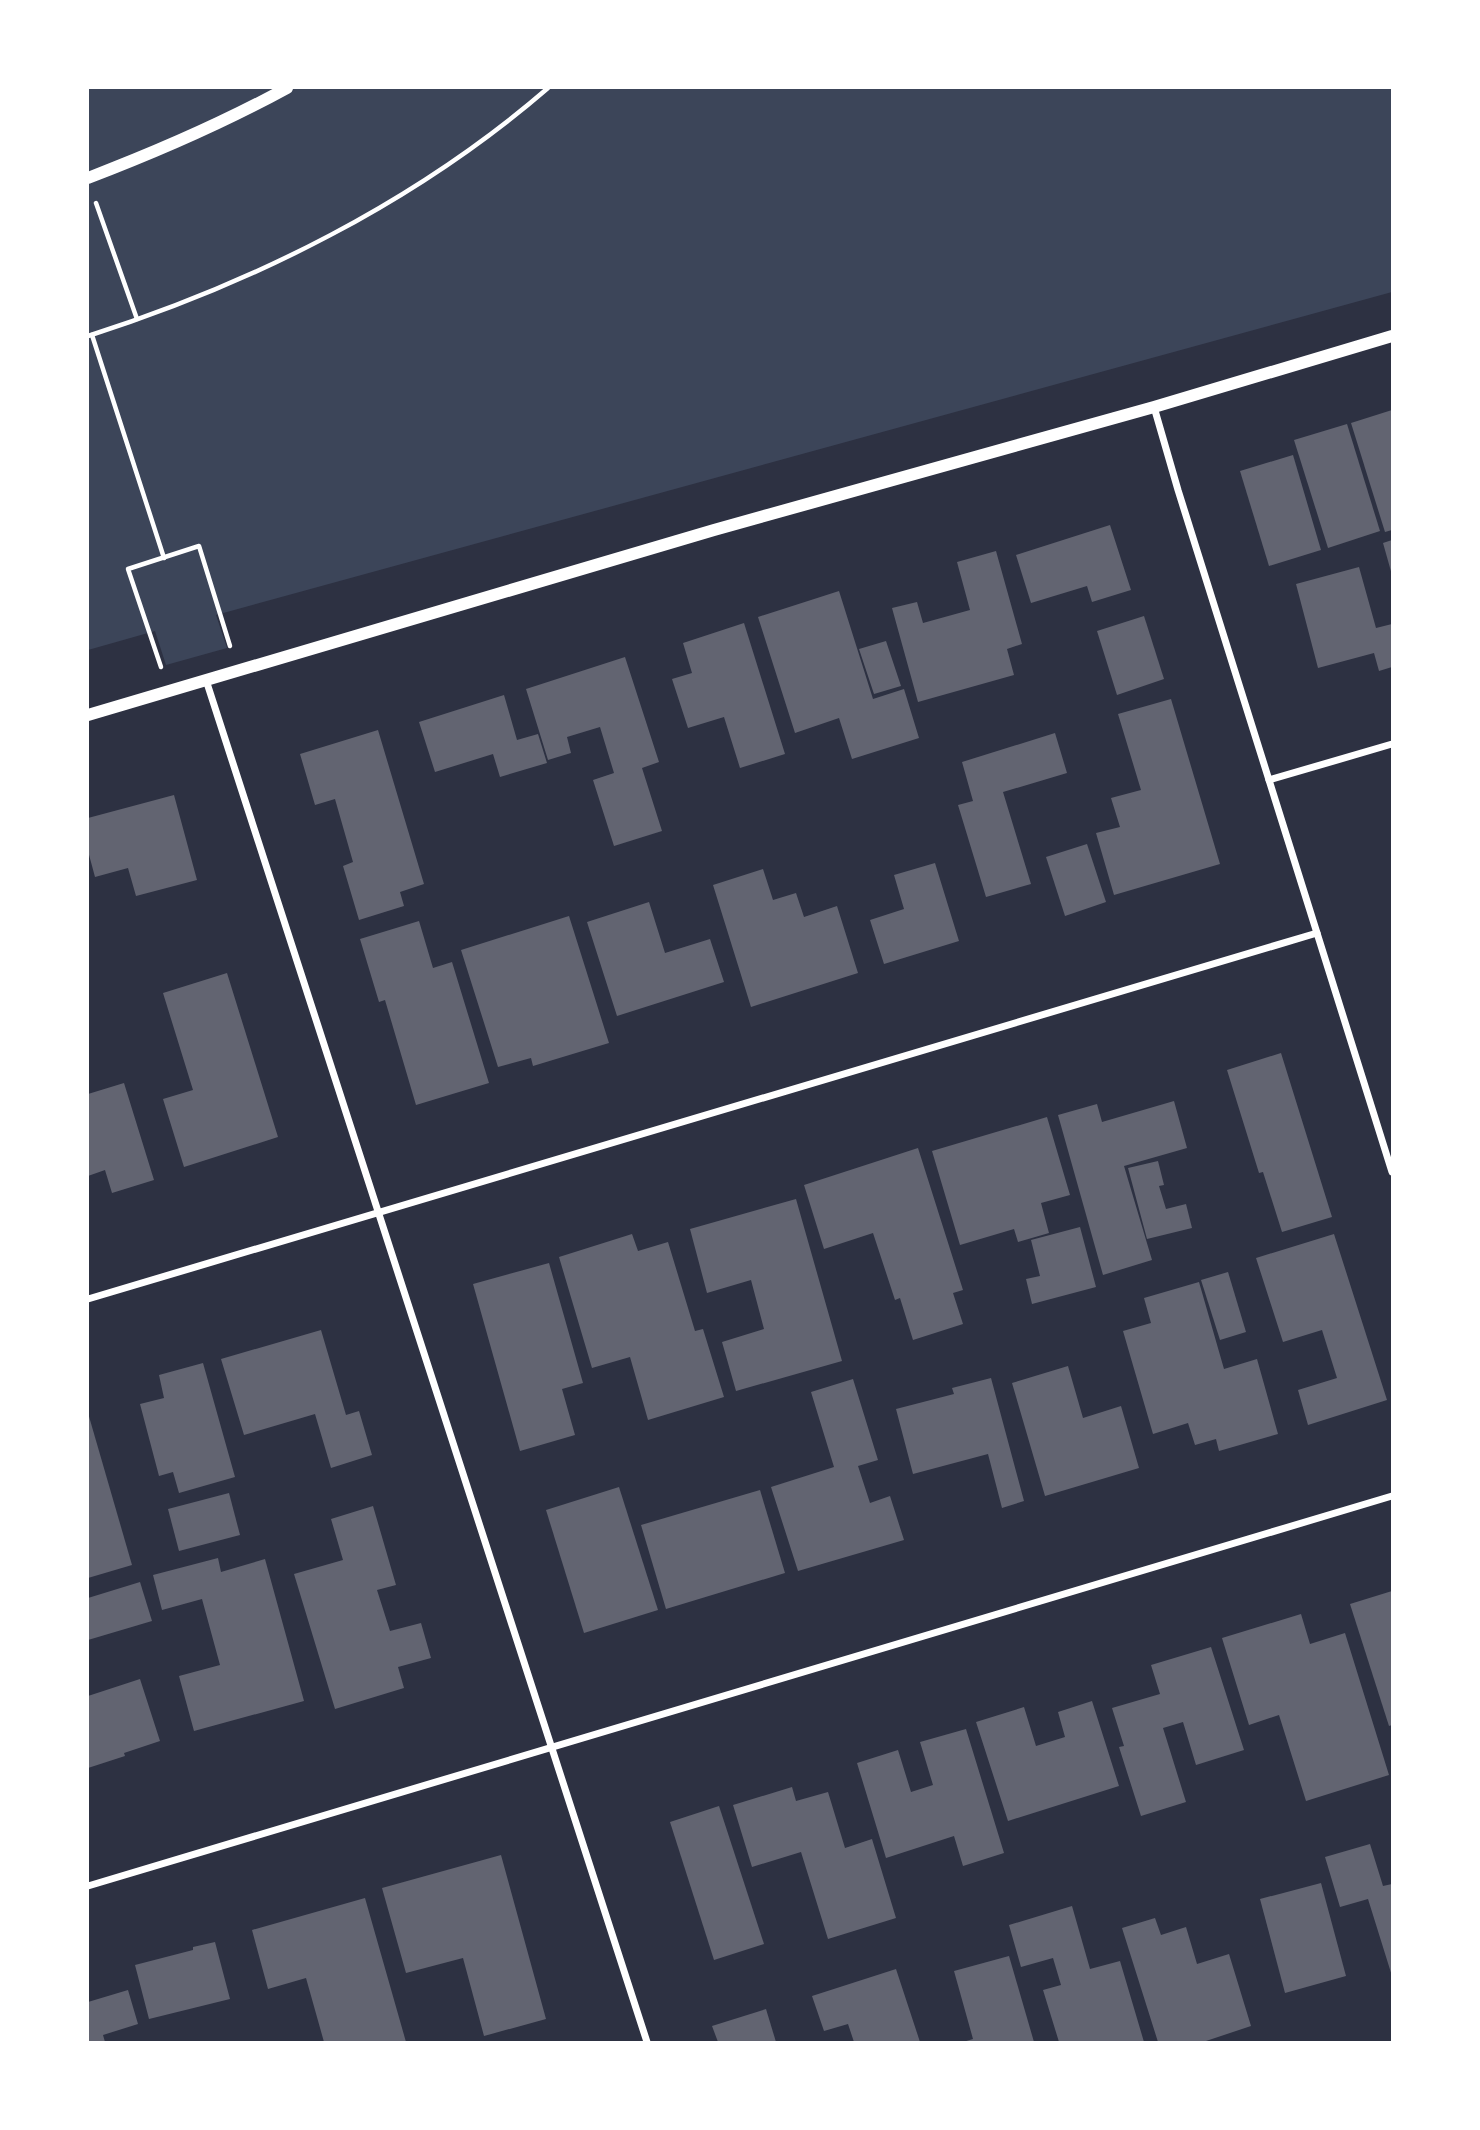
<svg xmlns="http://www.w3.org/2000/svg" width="1480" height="2130" font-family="'Playfair Display',serif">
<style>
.green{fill:#3c4559}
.building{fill:#626471}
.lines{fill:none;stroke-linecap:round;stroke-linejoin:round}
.path{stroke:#fff;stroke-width:4.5}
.minor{stroke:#fff;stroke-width:7}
.tertiary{stroke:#fff;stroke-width:12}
</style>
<rect width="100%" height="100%" fill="#2d3142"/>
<!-- green -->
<path class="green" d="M88,88H1392V292L216,615L227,648L166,665L155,631L88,650Z"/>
<!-- building -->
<g class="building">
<path d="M1392,410V530L1385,532L1351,423Z"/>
<path d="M1347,424L1380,531L1328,548L1294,440Z"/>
<path d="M1293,455L1321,550L1269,566L1240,471Z"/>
<path d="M1110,525L1131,590L1092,602L1087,586L1031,603L1016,555Z"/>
<path d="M1392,540V575L1383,543Z"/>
<path d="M996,551L1022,644L1007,649L1014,675L918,702L892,608L917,602L923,623L970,610L957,562Z"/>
<path d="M1359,567L1376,628L1392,624V667L1379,671L1374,653L1318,668L1296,584Z"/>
<path d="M839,591L873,699L904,689L919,738L852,759L839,718L795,733L758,617Z"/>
<path d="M1144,616L1164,679L1117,695L1097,631Z"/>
<path d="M744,623L785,754L740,768L724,717L688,728L672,679L692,673L683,643Z"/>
<path d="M886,641L901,686L874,694L859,649Z"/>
<path d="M625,657L659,762L642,768L662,831L614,846L593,780L614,773L600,727L567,737L571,753L548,760L526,689Z"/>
<path d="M504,695L517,740L538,734L547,763L500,777L493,754L435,772L419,722Z"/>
<path d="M1171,699L1220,864L1114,895L1096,833L1120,827L1111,798L1141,790L1118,714Z"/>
<path d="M378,730L424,884L400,892L404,906L359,920L343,866L353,862L335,799L315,805L300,754Z"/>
<path d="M1055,733L1067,773L1003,792L1031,884L986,897L958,805L973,801L962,762Z"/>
<path d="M174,795L197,880L136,896L128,868L95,877L88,851V818Z"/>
<path d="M1087,844L1106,902L1065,916L1046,857Z"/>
<path d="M935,863L959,941L884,964L870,920L904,909L894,875Z"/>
<path d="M763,869L773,900L796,893L804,917L837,906L858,973L751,1007L713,885Z"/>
<path d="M649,902L665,953L710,939L724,982L617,1016L587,922Z"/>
<path d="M569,916L609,1043L533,1066L531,1058L498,1067L461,950Z"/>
<path d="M419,921L433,968L452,962L489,1083L416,1105L385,1000L379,1002L360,939Z"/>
<path d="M227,973L278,1137L184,1167L163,1099L193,1090L163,993Z"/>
<path d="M1281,1053L1332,1217L1282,1232L1263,1172L1259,1173L1227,1070Z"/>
<path d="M124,1083L154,1180L112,1193L105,1170L88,1176V1094Z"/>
<path d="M1174,1101L1187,1148L1124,1166L1152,1260L1103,1275L1058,1115L1097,1104L1102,1122Z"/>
<path d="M1047,1117L1070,1195L1041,1203L1049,1233L1018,1242L1014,1229L960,1245L932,1151Z"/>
<path d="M918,1148L963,1290L953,1293L963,1324L913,1340L900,1298L895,1300L873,1233L824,1249L804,1185Z"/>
<path d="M1158,1161L1164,1185L1159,1186L1166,1209L1186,1204L1192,1228L1147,1239L1128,1168Z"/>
<path d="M796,1199L842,1361L736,1391L722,1342L764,1329L751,1280L707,1293L690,1229Z"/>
<path d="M1080,1227L1096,1287L1032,1304L1026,1279L1040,1276L1031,1240Z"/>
<path d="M632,1234L638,1251L668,1242L695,1331L703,1329L724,1397L648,1420L630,1357L592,1368L559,1257Z"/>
<path d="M1334,1234L1387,1400L1308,1425L1298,1390L1337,1378L1322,1330L1283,1342L1256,1258Z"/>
<path d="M549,1263L583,1383L562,1389L575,1435L520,1451L473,1284Z"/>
<path d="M1228,1272L1246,1332L1220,1340L1201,1280Z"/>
<path d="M1199,1282L1224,1369L1257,1359L1278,1434L1219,1451L1216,1439L1195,1445L1188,1423L1153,1434L1123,1331L1151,1323L1144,1298Z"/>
<path d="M321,1330L346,1415L359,1411L372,1455L331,1468L315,1414L244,1435L221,1359Z"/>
<path d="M203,1363L235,1477L179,1493L173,1472L159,1476L140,1404L164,1398L159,1375Z"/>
<path d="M1068,1366L1083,1418L1121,1406L1139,1468L1045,1496L1012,1383Z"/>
<path d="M991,1378L1024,1501L1002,1508L988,1454L913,1474L896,1409L954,1394L952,1388Z"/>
<path d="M853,1379L878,1460L858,1466L870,1503L890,1496L904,1540L798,1571L771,1487L834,1467L811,1392Z"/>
<path d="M88,1413L132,1565L88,1578Z"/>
<path d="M619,1487L658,1610L584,1633L546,1510Z"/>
<path d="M760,1490L785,1573L666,1609L641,1525Z"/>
<path d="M229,1493L240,1535L179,1551L168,1509Z"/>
<path d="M373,1506L396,1585L377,1590L390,1631L421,1623L431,1658L398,1667L404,1688L335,1709L294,1574L343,1560L331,1519Z"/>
<path d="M218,1558L221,1572L265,1559L304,1701L194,1731L179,1676L220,1665L202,1599L162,1610L153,1575Z"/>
<path d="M140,1582L152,1621L88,1640V1598Z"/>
<path d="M1392,1591V1725L1389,1726L1350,1604Z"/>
<path d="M1301,1614L1310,1644L1345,1633L1389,1775L1306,1801L1279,1715L1249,1725L1222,1638Z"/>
<path d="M1211,1647L1244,1750L1196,1765L1183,1722L1163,1728L1186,1802L1141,1816L1119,1747L1124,1746L1112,1708L1160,1694L1151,1665Z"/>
<path d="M140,1679L160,1741L124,1753L125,1756L88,1768V1696Z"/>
<path d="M1092,1701L1119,1786L1008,1821L976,1722L1024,1707L1036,1746L1065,1737L1058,1712Z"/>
<path d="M966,1729L1004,1853L963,1866L954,1836L886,1858L857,1763L898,1750L911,1792L933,1785L920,1742Z"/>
<path d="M792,1787L796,1801L828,1792L845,1848L872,1839L896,1918L828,1939L801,1852L752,1867L733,1805Z"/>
<path d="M719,1806L764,1944L714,1960L670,1822Z"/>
<path d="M1370,1844L1383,1886L1392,1884V1976L1368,1899L1340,1907L1325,1857Z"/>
<path d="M501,1855L546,2019L484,2036L463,1958L406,1973L382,1888Z"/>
<path d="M1321,1883L1346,1976L1285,1993L1260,1899Z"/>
<path d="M365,1898L406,2042H324L306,1978L268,1989L252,1930Z"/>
<path d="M1072,1906L1090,1969L1120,1961L1144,2042H1059L1043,1990L1061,1985L1053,1958L1021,1967L1009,1925Z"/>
<path d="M1155,1918L1161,1935L1186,1927L1197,1964L1229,1954L1251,2026L1203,2042H1158L1122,1928Z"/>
<path d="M215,1942L230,1999L149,2019L135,1965L193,1950V1947Z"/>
<path d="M1009,1956L1034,2042H963L973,2039L954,1971Z"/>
<path d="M896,1969L920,2042H854L848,2024L824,2031L812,1996Z"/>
<path d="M128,1990L138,2024L103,2035L105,2042H88V2002Z"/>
<path d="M766,2009L776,2042H718L712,2026Z"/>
</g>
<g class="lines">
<!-- path -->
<g class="path">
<path d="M96,203L137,319"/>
<path d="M92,335L164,558"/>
<path d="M88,336C254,283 416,202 548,88"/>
<path d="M161,667L128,569L199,546L230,646"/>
</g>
<!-- minor -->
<g class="minor">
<path d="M1154,407L1178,490L1392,1172"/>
<path d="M206,680L647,2042"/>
<path d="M1269,780L1392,744"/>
<path d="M88,1299L1317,933"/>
<path d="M88,1886L1392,1496"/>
</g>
<!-- tertiary -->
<g class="tertiary">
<path d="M88,178C156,152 223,123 287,88"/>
<path d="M88,715L714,530L1154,407L1392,336"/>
</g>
</g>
<!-- border -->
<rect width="1480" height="2130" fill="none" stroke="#ffffff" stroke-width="178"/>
</svg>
